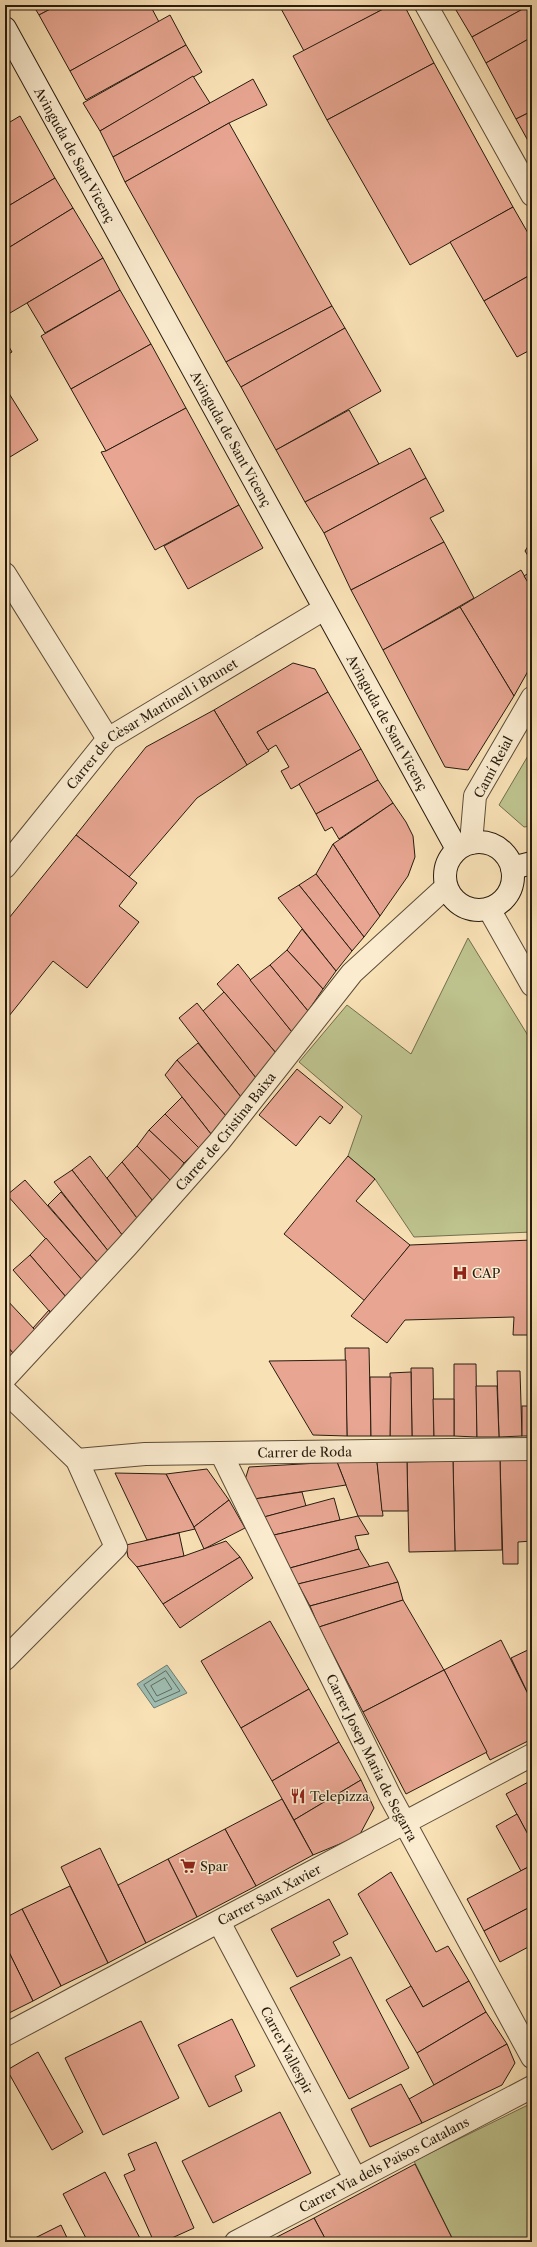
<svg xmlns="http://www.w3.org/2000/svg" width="537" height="2247" font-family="'Libre Caslon Text',serif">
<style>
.green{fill:#bec38e;stroke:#726f4e}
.water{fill:#9ebdb1;stroke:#6e7c70}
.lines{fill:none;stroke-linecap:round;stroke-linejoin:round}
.shore{stroke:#626c60;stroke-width:1}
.building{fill:#e8a692;stroke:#261b0e}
.street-casing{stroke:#5b4c38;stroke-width:24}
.secondary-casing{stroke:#261b0e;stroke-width:24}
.street{stroke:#fbecd0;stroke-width:22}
.secondary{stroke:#fbecd0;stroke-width:22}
.labels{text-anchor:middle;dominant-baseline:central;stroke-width:3;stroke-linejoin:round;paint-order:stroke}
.street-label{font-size:13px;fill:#261b0e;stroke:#fbecd0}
.poi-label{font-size:13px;fill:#261b0e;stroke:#fbecd0;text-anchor:start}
</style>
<rect width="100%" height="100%" fill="#f9e1b6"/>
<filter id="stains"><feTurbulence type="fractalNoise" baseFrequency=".005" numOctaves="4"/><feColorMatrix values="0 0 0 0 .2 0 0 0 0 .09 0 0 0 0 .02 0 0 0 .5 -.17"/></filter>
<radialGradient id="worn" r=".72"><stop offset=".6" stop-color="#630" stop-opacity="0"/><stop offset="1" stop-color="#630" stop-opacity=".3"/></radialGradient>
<!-- green -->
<g class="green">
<path d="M532,749V826L524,827L499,805Z"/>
<path d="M468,938L532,1042V1232L414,1237L375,1179L348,1156L362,1116L299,1062L347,1005L411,1054Z"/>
<path d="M530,2104L532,2111V2242H454L414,2161Z"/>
</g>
<!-- water -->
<path class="water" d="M167,1665L187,1693L154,1708L137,1684Z"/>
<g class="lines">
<!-- shore -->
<g class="shore">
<path d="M166,1671L180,1691L155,1702L144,1685Z"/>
<path d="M165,1678L172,1689L157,1696L151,1686Z"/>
</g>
</g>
<!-- building -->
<g class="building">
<path d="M33,5H58L39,15Z"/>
<path d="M58,5H150L159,22L70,71L39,15Z"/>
<path d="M279,5H391L304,51Z"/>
<path d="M391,5H404L434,63L327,120L293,56Z"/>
<path d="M453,5H530L472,37Z"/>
<path d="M530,5H532V37L486,63L472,37Z"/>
<path d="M170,15L186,45L86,100L70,71Z"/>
<path d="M532,37V111L516,119L486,63Z"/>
<path d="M186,45L202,72L100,131L83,103Z"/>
<path d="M434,63L513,207L410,265L327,120Z"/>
<path d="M193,76L210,103L113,157L100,131Z"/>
<path d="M253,79L267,105L229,123L125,182L113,157Z"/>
<path d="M532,111V148L516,119Z"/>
<path d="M20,116L55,178L5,208V125Z"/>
<path d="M229,123L332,306L226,362L125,182Z"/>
<path d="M55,178L73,208L5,250V208Z"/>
<path d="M513,207L532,240V274L484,301L450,242Z"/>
<path d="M73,208L103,258L10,313L5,304V250Z"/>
<path d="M103,258L120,290L45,333L27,303Z"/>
<path d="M532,274V349L517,357L484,301Z"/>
<path d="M120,290L151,344L71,389L41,336Z"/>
<path d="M332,306L345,328L241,387L226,362Z"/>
<path d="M345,328L381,391L276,450L241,387Z"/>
<path d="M5,340L12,352L5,356Z"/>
<path d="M151,344L186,408L106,451L71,389Z"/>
<path d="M5,387L38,440L5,460Z"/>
<path d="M186,408L239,505L155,550L101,452L106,451Z"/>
<path d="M349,410L379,464L305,502L276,450Z"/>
<path d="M410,448L426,478L324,533L305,502Z"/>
<path d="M426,478L444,511L430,518L444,542L351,590L324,533Z"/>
<path d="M239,505L263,548L188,589L164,546Z"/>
<path d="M532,540V562L525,551Z"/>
<path d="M444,542L474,598L383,650L351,590Z"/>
<path d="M521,570L532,589V664L514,696L460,607Z"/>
<path d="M532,571V589L524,576Z"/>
<path d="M460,607L514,696L468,770L445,767L383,650Z"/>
<path d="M293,663L315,669L328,692L257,732L269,751L247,765L214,710Z"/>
<path d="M328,692L361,749L291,789L281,771L289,767L276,745L268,750L257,732Z"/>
<path d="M214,710L247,765L197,798L129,877L76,835L146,747Z"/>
<path d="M361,749L378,780L316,814L299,784Z"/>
<path d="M378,780L393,803L339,839L332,827L325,831L316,814Z"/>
<path d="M393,803L406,822L413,836L415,857L408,876L380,916L333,844Z"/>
<path d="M76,835L137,883L119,906L139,922L87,988L53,961L5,1021V923Z"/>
<path d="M333,844L380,916L364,937L316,874Z"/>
<path d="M316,874L364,937L352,951L299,885Z"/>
<path d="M299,885L352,951L336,971L278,898Z"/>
<path d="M302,929L336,971L323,989L287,950Z"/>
<path d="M287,950L323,989L308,1011L270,965Z"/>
<path d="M238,964L292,1032L276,1053L217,984Z"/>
<path d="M270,965L308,1011L292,1032L250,980Z"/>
<path d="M224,992L276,1053L256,1078L203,1011Z"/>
<path d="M197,1003L256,1078L241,1097L179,1018Z"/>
<path d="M198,1043L241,1097L226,1116L177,1060Z"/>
<path d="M177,1060L226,1116L211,1134L165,1075Z"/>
<path d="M297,1069L343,1107L330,1124L320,1116L296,1146L259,1115Z"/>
<path d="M182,1097L211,1134L199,1148L165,1114Z"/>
<path d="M165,1114L199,1148L184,1163L149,1130Z"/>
<path d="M149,1130L184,1163L171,1181L137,1146Z"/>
<path d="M137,1146L171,1181L152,1200L122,1162Z"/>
<path d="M90,1156L137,1218L123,1236L72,1170Z"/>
<path d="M348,1156L375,1179L356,1201L410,1245L365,1301L284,1234Z"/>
<path d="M122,1162L152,1200L137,1218L107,1178Z"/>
<path d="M72,1170L123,1236L109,1252L54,1182Z"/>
<path d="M25,1180L98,1263L83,1281L7,1195Z"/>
<path d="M61,1192L109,1252L98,1263L48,1205Z"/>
<path d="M46,1238L83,1281L66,1297L30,1255Z"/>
<path d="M532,1240V1335H513L514,1317L405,1320L387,1343L351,1316L410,1245Z"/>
<path d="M30,1255L66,1297L50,1312L13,1270Z"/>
<path d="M5,1298L36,1331L13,1353L5,1344Z"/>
<path d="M49,1310L50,1312L36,1331L33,1328Z"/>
<path d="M5,1344L13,1353L5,1366Z"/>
<path d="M345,1348H369L371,1436H347Z"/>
<path d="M346,1360L347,1436L313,1435L269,1361Z"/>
<path d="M454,1364H476L477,1437L454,1436Z"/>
<path d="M411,1368H433L434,1436H412Z"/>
<path d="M497,1371H520L522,1436L499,1437Z"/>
<path d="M411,1372L412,1436H390V1373Z"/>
<path d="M370,1377H391L390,1436H371Z"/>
<path d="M476,1386H497L499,1437H477Z"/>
<path d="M433,1399H454V1436H434Z"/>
<rect x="522" y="1406" width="10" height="30"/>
<path d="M532,1458V1541L518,1542V1564H503L500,1460Z"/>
<path d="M500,1460L502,1550L455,1551L453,1461Z"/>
<path d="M453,1461L455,1551L409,1552L407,1462Z"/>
<path d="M337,1462H377L383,1516H358Z"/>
<path d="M337,1462L346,1485L254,1499L244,1483L249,1467Z"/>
<path d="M377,1462H407L408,1511H382Z"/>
<path d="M207,1469L229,1500L194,1527L166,1474Z"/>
<path d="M115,1473L166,1474L195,1529L147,1540Z"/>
<path d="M302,1492L306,1506L264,1517L254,1499Z"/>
<path d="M334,1498L340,1520L274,1535L264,1517Z"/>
<path d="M229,1500L245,1528L204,1549L194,1527Z"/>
<path d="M358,1516L369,1534L355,1536L359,1549L290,1568L274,1535Z"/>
<path d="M179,1533L184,1556L137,1567L128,1557L126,1545Z"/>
<path d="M226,1541L240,1557L163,1604L137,1567L184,1556Z"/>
<path d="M359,1549L370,1567L298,1584L290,1568Z"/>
<path d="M240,1557L253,1578L180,1628L163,1604Z"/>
<path d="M388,1562L398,1582L310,1606L298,1584Z"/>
<path d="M398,1582L403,1600L319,1627L310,1606Z"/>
<path d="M403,1600L444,1670L363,1712L319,1627Z"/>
<path d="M270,1621L309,1689L241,1728L201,1661Z"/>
<path d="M501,1640L532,1702V1739L490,1760L444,1670Z"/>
<path d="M532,1648V1702L511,1658Z"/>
<path d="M444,1670L487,1752L406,1794L363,1712Z"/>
<path d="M309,1689L339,1742L272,1781L241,1728Z"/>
<path d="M339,1742L361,1780L294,1820L272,1781Z"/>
<path d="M361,1780L374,1808L359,1836L313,1855L294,1820Z"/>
<path d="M532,1780V1842L506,1794Z"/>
<path d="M282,1799L313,1855L256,1886L225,1829Z"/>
<path d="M517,1814L532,1842V1865L521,1871L496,1826Z"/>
<path d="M225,1829L256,1886L197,1917L168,1859Z"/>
<path d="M100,1848L146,1943L108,1963L61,1867Z"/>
<path d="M168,1859L197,1917L146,1943L118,1885Z"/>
<path d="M532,1865V1906L484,1931L467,1899Z"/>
<path d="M391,1872L436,1952L448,1946L469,1981L423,2007L358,1894Z"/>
<path d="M70,1886L108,1963L61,1986L22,1909Z"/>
<path d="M329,1899L348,1934L333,1942L340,1955L297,1977L271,1929Z"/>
<path d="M532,1906V1945L500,1962L484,1931Z"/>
<path d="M22,1909L61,1986L33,2001L5,1944V1918Z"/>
<path d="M5,1944L33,2001L5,2015Z"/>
<path d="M351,1957L409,2068L349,2099L290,1988Z"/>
<path d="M469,1981L486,2012L417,2053L386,2000L411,1986L423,2007Z"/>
<path d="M486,2012L507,2044L434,2085L417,2053Z"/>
<path d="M232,2019L255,2066L235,2076L242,2091L209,2107L178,2045Z"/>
<path d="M141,2021L179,2098L103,2135L65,2058Z"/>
<path d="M507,2044L515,2063L502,2085L422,2123L409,2099Z"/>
<path d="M38,2052L83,2132L52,2150L7,2070Z"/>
<path d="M401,2084L422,2123L370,2147L351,2109Z"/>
<path d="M280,2112L311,2173L213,2223L182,2161Z"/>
<path d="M156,2142L194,2228L163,2242H154L124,2175L135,2170L128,2154Z"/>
<path d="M415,2164L454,2242H327L314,2218Z"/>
<path d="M105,2172L142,2242H88L63,2194Z"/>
<path d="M314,2218L327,2242H277L275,2238Z"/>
<path d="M61,2225L69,2242H27Z"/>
</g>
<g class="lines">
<defs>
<g id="street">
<path d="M426,5L532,195"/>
<path d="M5,574L108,739"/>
<path d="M471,843L475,796L532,698"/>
<path id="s1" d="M5,867L108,739L324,609"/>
<path d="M489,909L532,985"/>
<path id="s2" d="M5,1378L127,1246L219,1142L352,973L446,887"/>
<path d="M5,1391L77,1460L116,1547L5,1659"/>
<path id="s3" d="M221,1453L390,1796L532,2057"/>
<path id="s4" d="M77,1460L145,1454L532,1449"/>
<path id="s5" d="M219,1922L355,2178"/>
<path id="s6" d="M5,2035L532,1755"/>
<path id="s7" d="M236,2242L532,2087"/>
</g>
<g id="secondary">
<path id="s8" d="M5,28L457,849"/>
<circle cx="479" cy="876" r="34"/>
<path d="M512,868L532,863"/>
</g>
</defs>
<!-- street casing -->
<use href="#street" class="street-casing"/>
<!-- secondary casing -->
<use href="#secondary" class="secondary-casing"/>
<!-- street -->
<use href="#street" class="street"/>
<!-- secondary -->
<use href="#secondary" class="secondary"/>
</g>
<!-- icons -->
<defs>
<symbol id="hospital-bare" viewBox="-9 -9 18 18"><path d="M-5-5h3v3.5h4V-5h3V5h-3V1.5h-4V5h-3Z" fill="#8f2418" stroke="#fbecd0" stroke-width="2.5" paint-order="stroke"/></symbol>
<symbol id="restaurant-bare" viewBox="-9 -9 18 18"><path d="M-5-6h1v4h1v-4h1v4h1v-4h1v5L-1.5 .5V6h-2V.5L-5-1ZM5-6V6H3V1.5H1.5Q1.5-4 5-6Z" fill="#8f2418" stroke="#fbecd0" stroke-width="2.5" paint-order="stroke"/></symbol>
<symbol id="supermarket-bare" viewBox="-9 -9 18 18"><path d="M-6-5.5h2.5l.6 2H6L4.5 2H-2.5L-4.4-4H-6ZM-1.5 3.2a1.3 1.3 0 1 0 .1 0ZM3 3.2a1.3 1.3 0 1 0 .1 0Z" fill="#8f2418" stroke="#fbecd0" stroke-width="2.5" paint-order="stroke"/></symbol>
</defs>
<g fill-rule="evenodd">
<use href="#hospital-bare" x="449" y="1262" width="22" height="22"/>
<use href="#restaurant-bare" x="287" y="1785" width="22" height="22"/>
<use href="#supermarket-bare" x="177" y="1855" width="22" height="22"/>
</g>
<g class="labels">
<!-- street labels -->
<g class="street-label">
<text stroke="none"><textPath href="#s8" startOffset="145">Avinguda de Sant Vicenç</textPath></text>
<text stroke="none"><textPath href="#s8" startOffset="469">Avinguda de Sant Vicenç</textPath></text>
<text stroke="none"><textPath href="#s8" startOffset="793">Avinguda de Sant Vicenç</textPath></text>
<text stroke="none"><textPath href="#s1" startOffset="208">Carrer de Cèsar Martinell i Brunet</textPath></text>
<text transform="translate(493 767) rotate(-62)">Camí Reial</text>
<text stroke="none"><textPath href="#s2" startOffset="331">Carrer de Cristina Baixa</textPath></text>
<text stroke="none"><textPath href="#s4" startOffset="228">Carrer de Roda</textPath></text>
<text stroke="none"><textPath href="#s3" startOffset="340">Carrer Josep Maria de Segarra</textPath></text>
<text stroke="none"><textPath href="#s6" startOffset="299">Carrer Sant Xavier</textPath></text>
<text stroke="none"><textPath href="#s5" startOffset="145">Carrer Vallespir</textPath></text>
<text stroke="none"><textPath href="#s7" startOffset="167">Carrer Via dels Països Catalans</textPath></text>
</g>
<!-- poi labels -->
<g class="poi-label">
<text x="472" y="1273">CAP</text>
<text x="310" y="1796">Telepizza</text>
<text x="200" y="1866">Spar</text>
</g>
</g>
<!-- margin -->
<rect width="537" height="2247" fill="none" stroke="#f9e1b6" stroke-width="20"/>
<rect x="6" y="6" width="525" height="2235" fill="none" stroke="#261b0e" stroke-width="2"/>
<rect x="10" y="10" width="517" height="2227" fill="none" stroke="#261b0e"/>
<rect width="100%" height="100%" filter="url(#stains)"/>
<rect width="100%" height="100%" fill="url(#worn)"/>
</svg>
